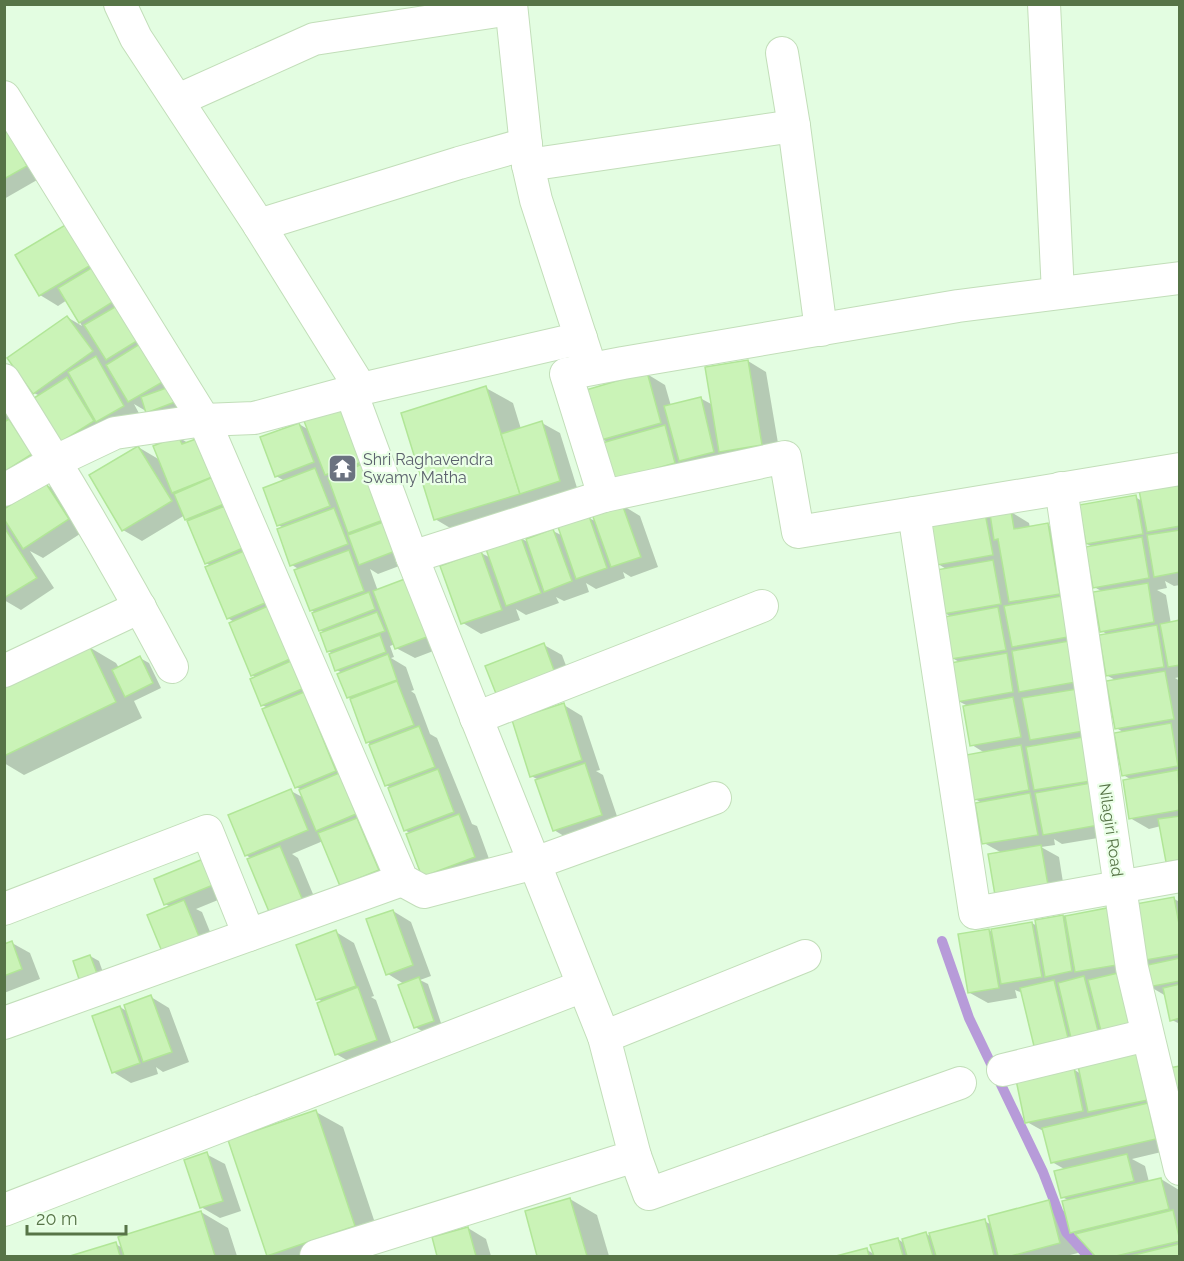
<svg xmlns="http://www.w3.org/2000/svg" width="1184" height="1261" font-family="Raleway,sans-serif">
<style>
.shadow{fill:#0003}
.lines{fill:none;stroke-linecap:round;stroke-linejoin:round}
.stream{stroke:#b79bd9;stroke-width:10}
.building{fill:#caf3b7;stroke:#b1e697;stroke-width:1.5}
.minor-casing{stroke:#c2deb9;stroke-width:34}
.minor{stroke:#fff;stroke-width:32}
.labels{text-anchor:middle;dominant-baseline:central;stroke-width:4.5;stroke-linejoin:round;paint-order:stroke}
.worship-label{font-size:16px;fill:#5b616d;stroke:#eaffe7;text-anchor:start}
.street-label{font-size:16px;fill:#577447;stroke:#eaffe7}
</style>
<rect width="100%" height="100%" fill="#e3fde1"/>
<!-- shadow -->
<g class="shadow">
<path d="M4,105L44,176L4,199Z"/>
<path d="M72,223L183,406L156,417L134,404L141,417L62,441L40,396L34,393L67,317L82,326L67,300L58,306L40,295Z"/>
<path d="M748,361L766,372L780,455L632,490L609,443L602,439L647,374L665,385L671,406L700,398L713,405Z"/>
<path d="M486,388L513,403L521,429L542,423L560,433L578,491L462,535L435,519Z"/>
<path d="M4,398L49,465L4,492Z"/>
<path d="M344,408L415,560L378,574L370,569L378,591L449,645L415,658L396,648L395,644L390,646L394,657L391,658L406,667L414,690L411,691L415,694L430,734L437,738L472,824L477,826L492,867L423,876L411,834L405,830L391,788L386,785L351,699L348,697L342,673L337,670L333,654L328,651L326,633L320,630L317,614L311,610L300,570L292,565L284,528L278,525L285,481L276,476L299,424L309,430Z"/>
<path d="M178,437L188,443L195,440L396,880L342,885L323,841L292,854L298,858L320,911L289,924L252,859L246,855L291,791L304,798L300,789L296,787L268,708L262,705L257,678L252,675L234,622L228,618L211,566L206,563L191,522L187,519L185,515L142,541L123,530L91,476L138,447L160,460Z"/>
<path d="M45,484L63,494L86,530L43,558L30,551L54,588L21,610L4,600V521L9,524Z"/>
<path d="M1180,485V585L1174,586L1165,581L1167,588L1157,590L1166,595L1171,624L1180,622V677L1175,678L1180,681V868L1167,861L1161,826L1149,829L1130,818L1132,780L1123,775L1125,733L1116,728L1117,681L1108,676V635L1102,631L1103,592L1094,587L1093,547L1087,544L1135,497L1142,501Z"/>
<path d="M622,505L640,516L658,567L631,577L623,572L625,578L596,589L586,583L589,592L564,601L556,597L559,603L526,615L516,609L520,620L481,634L463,623L481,553L491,558L521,538L529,543L553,531L563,536L589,518L597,522Z"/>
<path d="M1011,512L1029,523L1030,528L1048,525L1066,535L1116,835L1062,844L1054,839L1055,845L1041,847L1059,857L1065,895L1015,904L1002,853L984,843L982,803L975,799L985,753L972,745L968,706L958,701L961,663L952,658L951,617L945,613L948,570L938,564L985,514L992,518Z"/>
<path d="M544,645L562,655L573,684L487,666Z"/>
<path d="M89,647L116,663L119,668L140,658L149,663L161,688L134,701L142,718L24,775L4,763V688Z"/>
<path d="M564,705L582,716L600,770L596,771L603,775L620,825L572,841L554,830L537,779L531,776Z"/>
<path d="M212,857L240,891L196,909L202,912L217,949L182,964L171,907L165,904Z"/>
<path d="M1174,899L1180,902V1024L1172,1020L1166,996L1149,986L1151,966L1142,960Z"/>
<path d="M1106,910L1125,920L1148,1034L1054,1056L1036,1045L1023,993L1015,990L1017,998L988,1003L970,993L989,930L993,933L1032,923L1037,926L1062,916Z"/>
<path d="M393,911L411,922L431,976L420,980L428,984L442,1026L424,1032L415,1027L404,984L388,974L368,920Z"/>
<path d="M336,932L354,943L374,996L371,997L376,1000L394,1050L354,1064L336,1054L323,1002L318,999Z"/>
<path d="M12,943L30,953L40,979L4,993V946Z"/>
<path d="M90,956L99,961L106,981L90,986Z"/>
<path d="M151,997L169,1008L189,1062L163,1072L156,1067L158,1074L131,1083L113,1072L120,1007L128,1012Z"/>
<path d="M1138,1054L1174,1149L1132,1159L1145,1166L1149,1182L1161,1179L1179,1190L1180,1256H1097L1079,1236L1072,1232L1078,1253L1066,1256H842L867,1250L874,1254L898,1239L905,1244L926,1234L932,1237L984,1221L992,1225L1048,1202L1066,1212L1070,1201L1062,1197L1066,1170L1052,1162L1045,1132L1027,1122L1073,1069L1081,1074Z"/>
<path d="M316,1112L343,1127L381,1241L336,1256H272L269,1255Z"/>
<path d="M206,1154L225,1164L241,1211L220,1218L201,1207Z"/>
<path d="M570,1199L597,1215L609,1256H539L526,1212Z"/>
<path d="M201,1212L228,1228L237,1256H75L115,1244L123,1248Z"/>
<path d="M468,1228L486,1239L491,1256H439L434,1238Z"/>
</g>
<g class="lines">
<!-- stream -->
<path class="stream" d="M942,941L969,1018L1043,1172L1066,1232L1088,1256"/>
</g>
<!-- building -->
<g class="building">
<path d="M8,131L27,166L4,179V134Z"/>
<path d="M72,221L96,262L39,296L15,255Z"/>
<path d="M98,264L119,298L79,323L58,288Z"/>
<path d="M120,304L140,339L106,360L84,325Z"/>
<path d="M67,316L93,351L33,394L7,358Z"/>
<path d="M143,342L166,380L128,402L106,365Z"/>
<path d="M96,356L124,406L96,422L68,372Z"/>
<path d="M748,360L762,445L719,452L705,367Z"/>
<path d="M647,372L661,423L601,440L586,390Z"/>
<path d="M67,377L94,421L61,442L34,398Z"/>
<path d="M486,386L520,494L434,520L401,413Z"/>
<path d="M169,387L175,402L146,413L141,397Z"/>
<path d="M701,397L714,452L679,461L664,406Z"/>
<path d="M344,406L365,461L325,475L304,421Z"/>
<path d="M9,419L32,454L4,472V422Z"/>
<path d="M542,421L560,481L520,494L501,434Z"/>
<path d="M299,423L314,462L275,477L260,437Z"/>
<path d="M665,425L675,463L612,481L602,443Z"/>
<path d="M178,436L182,444L196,439L212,477L172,493L153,446Z"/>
<path d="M138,446L172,501L122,531L89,475Z"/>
<path d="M365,463L386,519L348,533L328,478Z"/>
<path d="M315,468L330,506L277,526L263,488Z"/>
<path d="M213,477L224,504L185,520L174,494Z"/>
<path d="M45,482L69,519L23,549L4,519V509Z"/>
<path d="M1180,483V526L1147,532L1139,490Z"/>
<path d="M1136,495L1143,534L1086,544L1079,505Z"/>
<path d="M622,504L641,557L611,567L592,514Z"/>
<path d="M225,506L243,548L205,564L187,521Z"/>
<path d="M334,508L348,544L290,566L277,529Z"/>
<path d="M1011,511L1014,529L1048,523L1060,594L1009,602L998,539L994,540L990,514Z"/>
<path d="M985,513L993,555L937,565L929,523Z"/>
<path d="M589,516L607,568L576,579L558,527Z"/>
<path d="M386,521L398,550L359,565L348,535Z"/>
<path d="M4,527L37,578L4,598Z"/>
<path d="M553,529L572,581L544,592L526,539Z"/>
<path d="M1180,530V572L1154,577L1147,535Z"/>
<path d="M521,537L541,593L506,606L486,549Z"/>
<path d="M1142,537L1149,578L1093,588L1085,547Z"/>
<path d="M349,550L364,591L310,611L294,570Z"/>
<path d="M244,551L265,603L227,619L205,567Z"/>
<path d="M481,551L502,610L461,624L440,566Z"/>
<path d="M993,560L1001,604L943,614L936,570Z"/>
<path d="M410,577L432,635L395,649L373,591Z"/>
<path d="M1148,583L1154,622L1100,632L1093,592Z"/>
<path d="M369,592L375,609L319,631L312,613Z"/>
<path d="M1062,596L1068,637L1012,647L1004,606Z"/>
<path d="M268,606L290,659L251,676L229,623Z"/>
<path d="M998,607L1006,650L951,659L944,617Z"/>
<path d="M377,612L385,631L327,652L320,633Z"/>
<path d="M1180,620V665L1168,667L1160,624Z"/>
<path d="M1157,625L1164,667L1106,676L1099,635Z"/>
<path d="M380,635L386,652L335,671L329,654Z"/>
<path d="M1069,641L1076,682L1019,692L1012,651Z"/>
<path d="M544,643L555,673L497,696L485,666Z"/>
<path d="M89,645L116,702L4,756V686Z"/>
<path d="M1007,653L1013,692L957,702L950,663Z"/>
<path d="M388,654L397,680L347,698L337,674Z"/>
<path d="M140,656L153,683L125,697L112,670Z"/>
<path d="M291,661L302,689L261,706L250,679Z"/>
<path d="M1165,671L1174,719L1115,729L1106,681Z"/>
<path d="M397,681L414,725L366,743L350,699Z"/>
<path d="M1077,689L1084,731L1030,740L1022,698Z"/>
<path d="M304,692L336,771L295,788L262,709Z"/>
<path d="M1013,697L1021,737L970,746L963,706Z"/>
<path d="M564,703L582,760L530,777L512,720Z"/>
<path d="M1171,723L1178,766L1122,776L1114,733Z"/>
<path d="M419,726L435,767L385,786L369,745Z"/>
<path d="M1083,737L1091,781L1034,790L1026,747Z"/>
<path d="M1021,745L1029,790L974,800L966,755Z"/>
<path d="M585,763L602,815L553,831L535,780Z"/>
<path d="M438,769L454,812L404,831L388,788Z"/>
<path d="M1178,770L1180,810L1129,819L1123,780Z"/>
<path d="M339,773L356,814L316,831L299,790Z"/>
<path d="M1091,783L1099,825L1043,835L1035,793Z"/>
<path d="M291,789L308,830L245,856L228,815Z"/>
<path d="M1030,793L1038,835L982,844L975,803Z"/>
<path d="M459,814L475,857L422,877L406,834Z"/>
<path d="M1180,816V860L1166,862L1158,819Z"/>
<path d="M357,818L379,870L340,886L318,833Z"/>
<path d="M1041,845L1048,885L995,895L988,854Z"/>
<path d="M280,846L303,901L270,914L247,859Z"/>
<path d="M213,855L223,881L164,905L154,879Z"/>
<path d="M1174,897L1180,929V954L1140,961L1130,905Z"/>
<path d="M184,900L200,939L163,954L147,915Z"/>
<path d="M1107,908L1117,965L1075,972L1065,916Z"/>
<path d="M393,910L413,965L386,975L366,919Z"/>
<path d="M1063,915L1072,971L1045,977L1035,920Z"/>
<path d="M1032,922L1042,977L1001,984L991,929Z"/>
<path d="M989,929L999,988L968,993L958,934Z"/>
<path d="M336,930L356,986L316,1000L296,945Z"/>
<path d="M12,941L22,969L4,976V944Z"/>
<path d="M90,955L98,976L80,982L73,961Z"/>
<path d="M1180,958V981L1148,987L1143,966Z"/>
<path d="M1118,973L1130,1024L1101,1031L1088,980Z"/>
<path d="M1084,976L1098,1031L1071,1038L1058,983Z"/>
<path d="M419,977L434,1021L414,1028L398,985Z"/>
<path d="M1054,980L1068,1038L1034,1046L1020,988Z"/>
<path d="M1180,984V1018L1170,1021L1163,988Z"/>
<path d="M358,987L377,1040L335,1055L317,1003Z"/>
<path d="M151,995L172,1052L143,1062L124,1005Z"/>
<path d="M120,1006L140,1063L112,1073L92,1016Z"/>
<path d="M1138,1053L1148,1100L1088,1112L1078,1066Z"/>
<path d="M1180,1066V1108L1169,1068Z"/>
<path d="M1074,1068L1083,1111L1025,1123L1016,1080Z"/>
<path d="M1148,1103L1156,1139L1051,1163L1042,1128Z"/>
<path d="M316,1110L355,1226L267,1256L228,1140Z"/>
<path d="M207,1152L223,1201L200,1208L184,1160Z"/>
<path d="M1127,1154L1134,1181L1061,1198L1054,1171Z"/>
<path d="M1161,1178L1169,1209L1070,1233L1062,1201Z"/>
<path d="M570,1198L587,1256H537L525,1211Z"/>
<path d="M1049,1200L1060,1243L1011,1256H998L988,1216Z"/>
<path d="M1173,1210L1180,1241L1116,1256H1095L1075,1234Z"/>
<path d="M201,1211L215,1256H124L118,1237Z"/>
<path d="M985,1219L994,1256H936L929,1233Z"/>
<path d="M468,1227L476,1256H437L432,1237Z"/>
<path d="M926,1232L933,1256H907L902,1239Z"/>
<path d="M898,1238L903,1256H874L870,1245Z"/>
<path d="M116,1242L120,1256H70Z"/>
<path d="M1179,1244L1180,1256H1130Z"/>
<path d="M867,1248L869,1256H836Z"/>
</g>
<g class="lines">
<defs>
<g id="minor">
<path d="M120,4L136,38L259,225L361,389"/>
<path d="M511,4L528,165L536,200L587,357"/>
<path d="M1044,4L1058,293"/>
<path d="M782,53L794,126"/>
<path d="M4,97L204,420L402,880L424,892L535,863L715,798"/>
<path d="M178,100L314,39L511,9"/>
<path d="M528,165L794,126L821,330"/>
<path d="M259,225L459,163L526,144"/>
<path d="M4,380C64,474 120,569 172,667"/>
<path d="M1180,469L914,513L975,913L1180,876"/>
<path d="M1061,488L1132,968L1180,1169"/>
<path d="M4,490L56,461L115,433L204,420L254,418L361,389L581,338"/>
<path d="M604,496L785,457L798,532L914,513"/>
<path d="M412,557L604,496L566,374L623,363L958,306L1180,278"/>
<path d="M4,671L140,607"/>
<path d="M476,718L762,606"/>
<path d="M4,909L207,831L249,935"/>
<path d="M4,1023L402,880"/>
<path d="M604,1037L805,956"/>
<path d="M1003,1070L1147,1035"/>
<path d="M635,1156L649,1194L960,1083"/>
<path d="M4,1210L583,986"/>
<path d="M316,1256L635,1156L604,1037L412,557L351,392"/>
</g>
</defs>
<!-- minor casing -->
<use href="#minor" class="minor-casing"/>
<!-- minor -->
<use href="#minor" class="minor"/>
</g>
<!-- icons -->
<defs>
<symbol id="temple-square" viewBox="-11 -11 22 22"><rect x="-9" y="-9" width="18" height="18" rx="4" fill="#6b7280" stroke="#eaffe7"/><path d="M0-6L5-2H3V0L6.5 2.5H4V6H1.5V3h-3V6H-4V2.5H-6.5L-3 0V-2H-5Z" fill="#fff"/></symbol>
</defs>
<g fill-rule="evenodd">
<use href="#temple-square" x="326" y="452" width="33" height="33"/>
</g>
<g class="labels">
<!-- worship labels -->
<g class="worship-label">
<text x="363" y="459">Shri Raghavendra<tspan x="363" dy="18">Swamy Matha</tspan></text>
</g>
<!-- street labels -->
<g class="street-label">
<text transform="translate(1111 830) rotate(82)">Nilagiri Road</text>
</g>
</g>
<!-- border -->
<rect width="1184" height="1261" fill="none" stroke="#577447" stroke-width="12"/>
<!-- scale -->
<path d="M27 1225v9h99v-9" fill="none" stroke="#577447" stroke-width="3"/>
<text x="36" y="1225" font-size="18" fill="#577447" stroke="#eaffe7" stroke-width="4.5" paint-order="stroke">20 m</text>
</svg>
